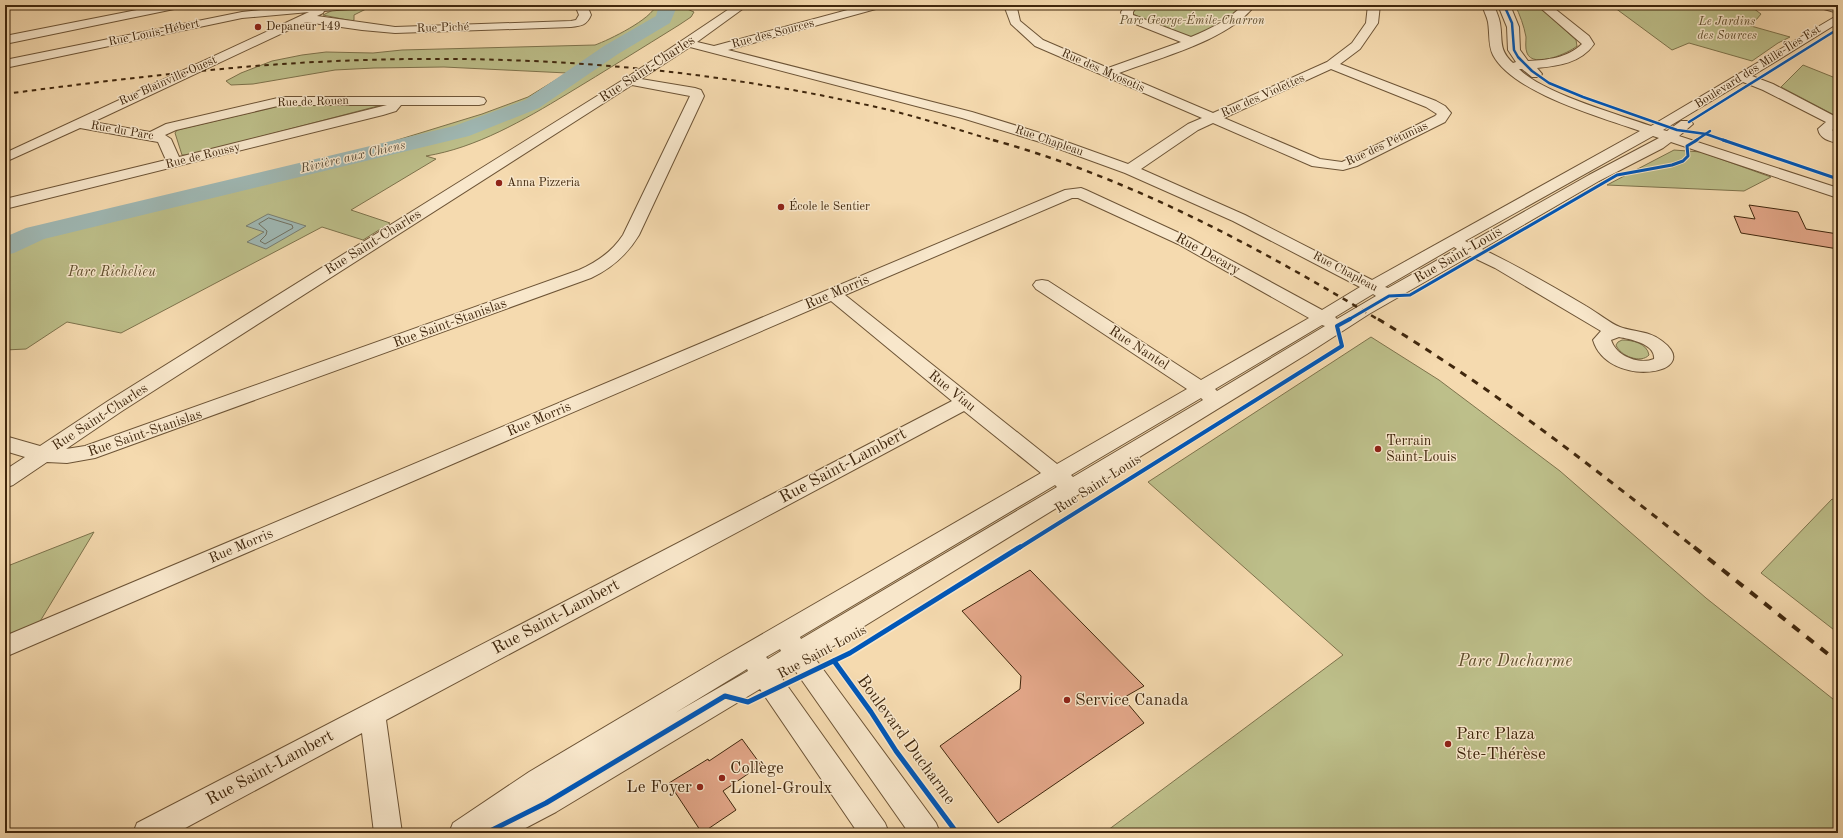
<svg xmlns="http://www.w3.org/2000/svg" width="1843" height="838" font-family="'Old Standard TT',serif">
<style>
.green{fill:#bdbf8a;stroke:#7e734c}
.water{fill:#9fb8b4;stroke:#797e71}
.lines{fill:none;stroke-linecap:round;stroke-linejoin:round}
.shore{stroke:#707060;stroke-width:1}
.river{fill:#9fb8b4;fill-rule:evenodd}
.building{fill:#e2a688;stroke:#40270d}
.minor-casing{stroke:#6d5436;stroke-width:2}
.minor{fill:#f8e7cb;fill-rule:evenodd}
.rail-far3{stroke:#40270d;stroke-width:2;stroke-dasharray:4.5 4.5;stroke-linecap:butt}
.rail-far2{stroke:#40270d;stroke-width:2.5;stroke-dasharray:5.5 5.5;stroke-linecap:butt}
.rail-far1{stroke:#40270d;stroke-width:3;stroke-dasharray:7 7;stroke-linecap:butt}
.rail{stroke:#40270d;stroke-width:4;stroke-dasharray:9 9;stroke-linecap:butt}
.cycleway-far3-casing{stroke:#f8e7cb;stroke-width:4}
.cycleway-far2-casing{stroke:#f8e7cb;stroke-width:5}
.cycleway-far1-casing{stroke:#f8e7cb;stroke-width:6}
.cycleway-casing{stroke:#f8e7cb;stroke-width:8}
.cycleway-far3{stroke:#0057b8;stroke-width:2.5}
.cycleway-far2{stroke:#0057b8;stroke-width:3}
.cycleway-far1{stroke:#0057b8;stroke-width:4}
.cycleway{stroke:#0057b8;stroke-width:5}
.poi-dot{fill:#8f2418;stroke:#f8e7cb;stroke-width:1.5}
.labels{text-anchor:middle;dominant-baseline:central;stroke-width:3;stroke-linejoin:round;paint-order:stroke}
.far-park-label{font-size:12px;font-style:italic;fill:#5f4d2c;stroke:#f8e7cb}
.far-poi-label{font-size:12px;fill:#40270d;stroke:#f8e7cb;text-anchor:start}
.far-street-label{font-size:12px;fill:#40270d;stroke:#f8e7cb}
.far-water-label{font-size:13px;font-style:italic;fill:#584b37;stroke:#f8e7cb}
.street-label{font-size:14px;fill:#40270d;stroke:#f8e7cb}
.park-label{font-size:14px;font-style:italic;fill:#5f4d2c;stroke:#f8e7cb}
.poi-label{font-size:14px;fill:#40270d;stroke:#f8e7cb;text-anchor:start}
.near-street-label{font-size:17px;fill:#40270d;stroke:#f8e7cb}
.near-park-label{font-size:17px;font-style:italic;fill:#5f4d2c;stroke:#f8e7cb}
.near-poi-label{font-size:17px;fill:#40270d;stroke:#f8e7cb;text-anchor:start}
</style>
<rect width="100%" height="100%" fill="#f5daaf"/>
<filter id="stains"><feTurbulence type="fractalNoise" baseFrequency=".005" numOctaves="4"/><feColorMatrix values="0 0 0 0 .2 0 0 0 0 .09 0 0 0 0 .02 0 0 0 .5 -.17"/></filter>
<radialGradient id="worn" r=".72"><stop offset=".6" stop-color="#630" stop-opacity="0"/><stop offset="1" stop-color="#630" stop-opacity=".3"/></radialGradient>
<!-- green -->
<g class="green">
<path d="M656,5H678L694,12L691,17L679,25C642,48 605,71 567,94C524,120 476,148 426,156L436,159L351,210L390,223L363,240L322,227L121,333L67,322L26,349L5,350V238L391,146L394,141L482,114L528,97L567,73L444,67L374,68L335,70L253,84L231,85L226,81L241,73L272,61L302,55L326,52L373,53L402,50L595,45C609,40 652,19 656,5Z"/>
<path d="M1136,5H1249L1244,14L1192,38L1130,13Z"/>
<path d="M1515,5H1537L1576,40L1577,46C1569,53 1533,69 1527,53C1525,48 1526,42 1526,37C1524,26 1520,15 1515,5Z"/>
<path d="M1611,5H1749L1761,14L1751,26L1790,37L1778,43L1752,61L1689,43L1672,50Z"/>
<path d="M368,8L354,15V20L352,21L323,15L333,10H355Z"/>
<path d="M1803,65L1838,79V117L1781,87Z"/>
<path d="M283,105H373L378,106L190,155H182L175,133L177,130Z"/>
<path d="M1674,150L1701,152L1771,177L1744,191L1607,185Z"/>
<path d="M1371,337L1439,380L1560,471L1706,598L1838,703V833H1104L1343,655L1148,482Z"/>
<path d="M1622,340C1632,340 1647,343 1649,355C1641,364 1620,356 1616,345L1618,342Z"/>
<path d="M1832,499L1838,502V633L1761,573Z"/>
<path d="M94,532L30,638L5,648V567Z"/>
</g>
<!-- water -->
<path class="water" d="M268,214L306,226L266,249L247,242L264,232L246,226Z"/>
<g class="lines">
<!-- shore -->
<path class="shore" d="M269,218L292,225L293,228L265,244L260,241L266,235L267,231L259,224Z"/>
<!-- river -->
<path class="river" d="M655,5H673L676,9L670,23L618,54L539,108L469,136L44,239L14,253L5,255V237L26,228L454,126L525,100L604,46L656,16L658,9Z"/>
</g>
<!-- building -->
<g class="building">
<path d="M1749,205L1798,212L1806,229L1838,234V249L1741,233L1734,216L1755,219Z"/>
<path d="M1030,570L1144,686L1123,698L1144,723L998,823L940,746L1020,689L1021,676L962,611Z"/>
<path d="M742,739L761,765L723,791L736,810L702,833L669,783L708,759L709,761Z"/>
</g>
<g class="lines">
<defs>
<g id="minor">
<path d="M162,5H185L179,8L5,44V36Z"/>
<path d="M308,5H368L362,8L324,11L323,13L317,16L395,27L571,21L576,20L579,15L575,5H587L591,15C587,25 581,26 571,27L395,33L362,30L306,22L93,122L150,132L166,124L282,97H479L484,98L486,101L484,104L479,105H401L396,111L383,115L5,209V199L166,160L158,142L80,128L5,162V153L309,12L242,18L5,68V60L242,12ZM282,105H387L179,157L171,139L165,135L176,130Z"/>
<path d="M735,5H748L697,42L714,46L866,5H885L883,7L728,50L972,112L1050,136L1128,164L1188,124L1202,118L1035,46L1011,24L1005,8L1007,5H1019L1017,8L1020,21L1043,40L1108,68L1181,42L1123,19L1121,12L1126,5H1138L1133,12V15L1191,37C1210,29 1229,20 1243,5H1255C1230,40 1158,58 1119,73L1213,113L1327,62L1352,43L1366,23L1368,5H1380L1378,23L1360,49L1340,64L1436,101L1445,106L1451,113L1445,122L1357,166L1343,170L1312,166L1213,123L1198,130L1141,169L1245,215L1372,280L1640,131C1601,117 1513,93 1493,55C1488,45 1490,34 1488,22C1487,17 1484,11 1482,5H1494C1496,11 1499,17 1500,23C1503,41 1498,49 1513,63L1516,62L1508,50L1507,27L1498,5H1510L1519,27L1520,50L1528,61C1548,60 1567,58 1582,44L1537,5H1550L1589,36L1594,44C1581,63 1558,66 1537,68L1542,74L1540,77H1532L1522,69H1519C1543,93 1617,114 1651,126L1838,15V23L1752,76L1773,84L1838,118V127L1832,130L1838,134V143C1829,141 1820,139 1818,129L1826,122L1763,90L1743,82L1663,130L1667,131L1681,121H1691L1693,124L1679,136L1838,188V198L1671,142L1663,148L1599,181L1482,249C1518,266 1552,286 1586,306C1595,311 1611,324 1620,327C1634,332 1650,331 1662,341C1706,374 1608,390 1593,340L1601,331L1495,268L1470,256L1369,314L1307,354L814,657L936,823L940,833H909L794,669L781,677L885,823L889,833H858L760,689L556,812L516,833H449L453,823L529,772L721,658L1041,473L964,411L386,720L402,833H374L362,733L176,833H133L137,823L952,401L831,301L5,657V636L1065,190L1081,188L1086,190L1190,238L1322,310L1360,287L1233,221L1125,173L1040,142L962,118L690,47L641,79L695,88L701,90L704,96L639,235C627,255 612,268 591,278L95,458L67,463L47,462L13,485L5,488V470L25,457L5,451V436L40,446L108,401L626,78ZM1331,69L1426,107L1437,114L1435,116L1342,162L1320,159L1224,118ZM632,85L690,96L623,235C612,252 597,262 579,270L85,446L66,449L122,411ZM1653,136L1659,138L1589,175L1469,243L1465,241ZM1072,198H1078L1178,244L1309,318L1201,380L1048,281L1042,280L1036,281L1033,285L1036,289L1187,389L1057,464L845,295ZM1454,247L1457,249L1388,288L1385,287ZM1373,294L1376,296L1337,319L1335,317ZM1322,325L1325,326L1217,391L1215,389ZM1619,337C1630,339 1656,344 1654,359C1639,365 1616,356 1611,340ZM1201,398L1203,400L1073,477L1071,475ZM1055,485L1057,487L801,639L800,637ZM780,649L781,651L768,659L766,657ZM747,669L748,671L675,713L739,674Z"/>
<path d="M1815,5L1838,6V13L1817,7Z"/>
</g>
</defs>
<!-- minor casing -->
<use href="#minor" class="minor-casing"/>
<!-- minor -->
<use href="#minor" class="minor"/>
<!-- rail-far3 -->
<path class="rail-far3" d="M5,94C88,83 171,73 255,66C419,53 599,57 762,85C803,91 845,100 885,109C922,118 959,130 996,141"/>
<!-- rail-far2 -->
<path class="rail-far2" d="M993,140C1130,178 1258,247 1379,320"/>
<!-- rail-far1 -->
<path class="rail-far1" d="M1378,319C1489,386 1593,467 1695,548"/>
<!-- rail -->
<path class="rail" d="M1694,547L1838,662"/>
<defs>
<g id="cycleway-far3">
<path d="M937,5L1011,8"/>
<path d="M1504,5L1512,23L1514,50L1518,57L1532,71L1549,83L1583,97L1677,130L1706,134L1726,141"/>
<path d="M1689,122L1838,29"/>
<path d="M1695,141L1710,131"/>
</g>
<g id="cycleway-far2">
<path d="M1723,140L1838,179"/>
<path d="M1348,320L1389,296L1410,295L1617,175L1672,165L1683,161L1688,156L1687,146L1697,140"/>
</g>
<path id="cycleway-far1" d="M1019,548L1342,346L1337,326L1350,319"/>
<g id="cycleway">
<path d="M834,661L871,712L896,751L957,833"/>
<path d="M486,833L546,803L725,696L748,702L850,653L1020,547"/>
</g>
</defs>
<!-- cycleway-far3 casing -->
<use href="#cycleway-far3" class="cycleway-far3-casing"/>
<!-- cycleway-far2 casing -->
<use href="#cycleway-far2" class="cycleway-far2-casing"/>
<!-- cycleway-far1 casing -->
<use href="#cycleway-far1" class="cycleway-far1-casing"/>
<!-- cycleway casing -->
<use href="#cycleway" class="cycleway-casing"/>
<!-- cycleway-far3 -->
<use href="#cycleway-far3" class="cycleway-far3"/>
<!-- cycleway-far2 -->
<use href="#cycleway-far2" class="cycleway-far2"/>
<!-- cycleway-far1 -->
<use href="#cycleway-far1" class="cycleway-far1"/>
<!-- cycleway -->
<use href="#cycleway" class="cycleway"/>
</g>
<!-- markers -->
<g class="poi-dot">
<circle cx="258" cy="27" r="4"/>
<circle cx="499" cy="183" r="4"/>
<circle cx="781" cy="207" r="4"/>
<circle cx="1378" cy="449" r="4"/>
<circle cx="1067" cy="700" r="4"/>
<circle cx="1448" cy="744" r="4"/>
<circle cx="722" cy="778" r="4"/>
<circle cx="700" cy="787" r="4"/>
</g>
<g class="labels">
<!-- far-park labels -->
<g class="far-park-label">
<text x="1192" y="21">Parc George-Émile-Charron</text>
<text x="1727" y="22">Le Jardins<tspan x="1727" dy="14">des Sources</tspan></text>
</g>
<!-- far-poi labels -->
<g class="far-poi-label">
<text x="266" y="27">Depaneur 149</text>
<text x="507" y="183">Anna Pizzeria</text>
<text x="789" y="207">École le Sentier</text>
</g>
<!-- far-street labels -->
<g class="far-street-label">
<text transform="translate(443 28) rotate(-2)">Rue Piché</text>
<text transform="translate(154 33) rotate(-12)">Rue Louis-Hébert</text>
<text transform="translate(773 34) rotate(-15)">Rue des Sources</text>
<text transform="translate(1758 67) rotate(-32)">Boulevard des Mille-Îles Est</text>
<text transform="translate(1103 71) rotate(24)">Rue des Myosotis</text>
<text transform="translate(168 81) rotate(-24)">Rue Blainville Ouest</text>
<text transform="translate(1263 96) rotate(-24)">Rue des Violettes</text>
<text transform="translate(313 102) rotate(-2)">Rue de Rouen</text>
<text transform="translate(122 131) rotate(10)">Rue du Parc</text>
<text transform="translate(1049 141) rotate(19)">Rue Chapleau</text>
<text transform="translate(1387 144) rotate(-25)">Rue des Pétunias</text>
<text transform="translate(203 156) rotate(-14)">Rue de Roussy</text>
<text transform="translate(1345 272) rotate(28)">Rue Chapleau</text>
</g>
<!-- far-water labels -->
<g class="far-water-label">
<text transform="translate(353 157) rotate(-13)">Rivière aux Chiens</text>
</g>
<!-- street labels -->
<g class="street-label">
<text transform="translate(647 69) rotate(-33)">Rue Saint-Charles</text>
<text transform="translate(373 242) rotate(-32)">Rue Saint-Charles</text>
<text transform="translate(1208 254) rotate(29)">Rue Decary</text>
<text transform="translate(1458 255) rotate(-30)">Rue Saint-Louis</text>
<text transform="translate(837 292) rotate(-23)">Rue Morris</text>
<text transform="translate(450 323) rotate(-20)">Rue Saint-Stanislas</text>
<text transform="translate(1139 348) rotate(33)">Rue Nantel</text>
<text transform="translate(952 391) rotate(39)">Rue Viau</text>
<text transform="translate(100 417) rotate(-33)">Rue Saint-Charles</text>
<text transform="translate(539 419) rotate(-23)">Rue Morris</text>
<text transform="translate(145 433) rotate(-19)">Rue Saint-Stanislas</text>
<text transform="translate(1098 484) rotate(-32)">Rue Saint-Louis</text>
<text transform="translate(241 546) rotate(-23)">Rue Morris</text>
<text transform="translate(822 652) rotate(-28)">Rue Saint-Louis</text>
</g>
<!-- park labels -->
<g class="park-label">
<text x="112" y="272">Parc Richelieu</text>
</g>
<!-- poi labels -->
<g class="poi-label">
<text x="1386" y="441">Terrain<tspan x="1386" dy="16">Saint-Louis</tspan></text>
</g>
<!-- near-street labels -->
<g class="near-street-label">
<text transform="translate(843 466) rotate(-28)">Rue Saint-Lambert</text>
<text transform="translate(556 617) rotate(-28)">Rue Saint-Lambert</text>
<text transform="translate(906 740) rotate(54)">Boulevard Ducharme</text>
<text transform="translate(270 768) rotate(-28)">Rue Saint-Lambert</text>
</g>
<!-- near-park labels -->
<g class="near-park-label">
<text x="1515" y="661">Parc Ducharme</text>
</g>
<!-- near-poi labels -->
<g class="near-poi-label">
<text x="1075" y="700">Service Canada</text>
<text x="1456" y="734">Parc Plaza<tspan x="1456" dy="20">Ste-Thérèse</tspan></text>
<text x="730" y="768">Collège<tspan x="730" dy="20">Lionel-Groulx</tspan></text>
<text x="692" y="787" text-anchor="end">Le Foyer</text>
</g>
</g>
<!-- margin -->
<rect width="1843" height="838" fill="none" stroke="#f5daaf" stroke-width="20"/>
<rect x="6" y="6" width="1831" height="826" fill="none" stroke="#40270d" stroke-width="2"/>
<rect x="10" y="10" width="1823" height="818" fill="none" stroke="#40270d"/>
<rect width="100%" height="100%" filter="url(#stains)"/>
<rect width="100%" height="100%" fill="url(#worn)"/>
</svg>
